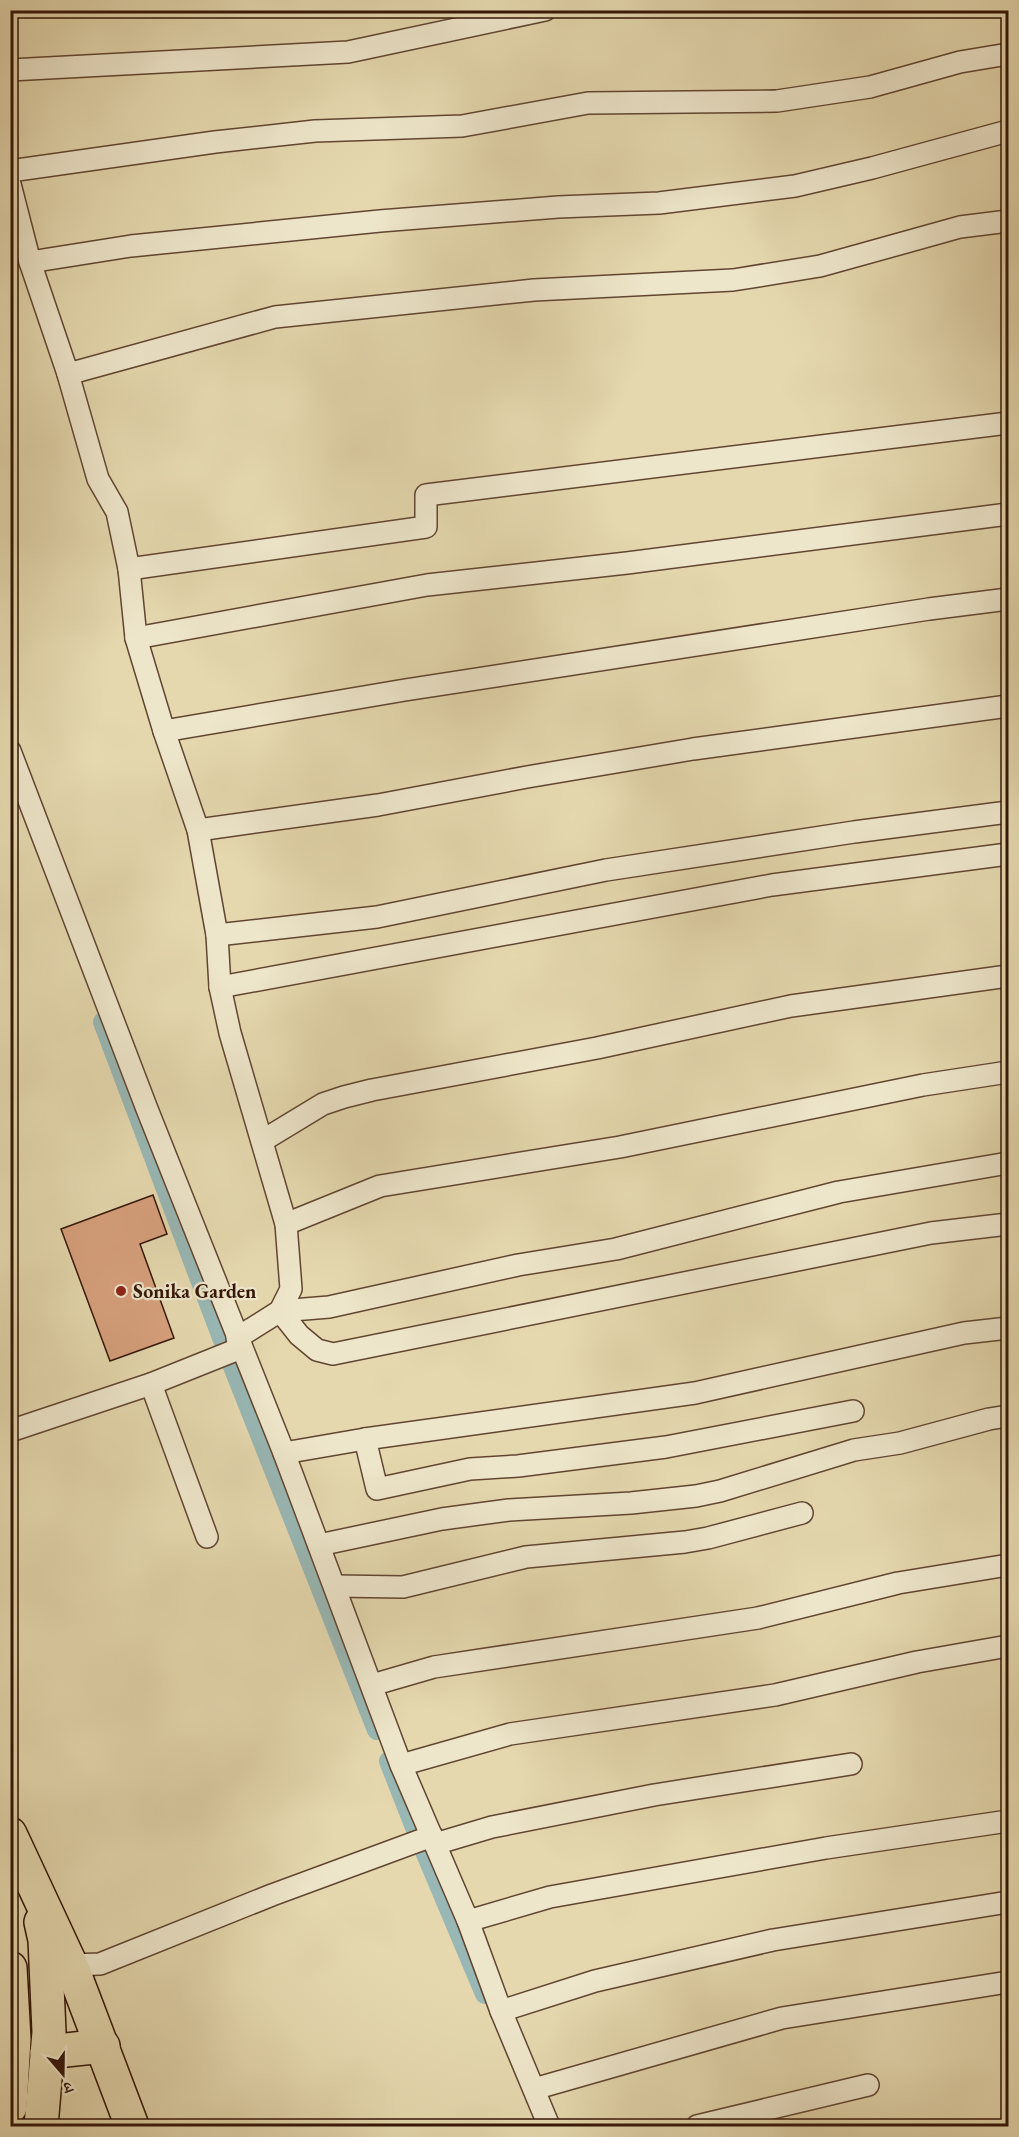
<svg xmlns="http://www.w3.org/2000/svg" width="1019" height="2137" font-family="'EB Garamond','Noto Serif Devanagari',serif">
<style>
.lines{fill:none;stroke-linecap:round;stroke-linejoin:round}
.canal{stroke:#99b8b5;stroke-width:20}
.building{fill:#d7a07d;stroke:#331607;stroke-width:1.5}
.street-casing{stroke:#604631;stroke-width:24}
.primary-casing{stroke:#331607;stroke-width:36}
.highway-casing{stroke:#331607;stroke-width:36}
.street{stroke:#eee6cb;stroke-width:21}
.primary{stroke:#e5d8af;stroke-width:33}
.highway{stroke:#e5d8af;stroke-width:33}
.poi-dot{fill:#8f2418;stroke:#eee6cb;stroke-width:2}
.labels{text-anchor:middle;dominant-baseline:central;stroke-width:4.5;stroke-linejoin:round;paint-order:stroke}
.poi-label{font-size:20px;font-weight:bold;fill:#331607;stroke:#eee6cb;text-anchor:start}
</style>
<rect width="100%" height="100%" fill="#e5d8af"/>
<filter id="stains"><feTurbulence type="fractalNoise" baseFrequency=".00333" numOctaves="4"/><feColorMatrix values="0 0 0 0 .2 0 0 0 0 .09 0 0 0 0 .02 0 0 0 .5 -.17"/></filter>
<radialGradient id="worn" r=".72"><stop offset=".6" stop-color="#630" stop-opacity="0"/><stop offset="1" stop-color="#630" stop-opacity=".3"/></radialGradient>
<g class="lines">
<!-- canal -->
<g class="canal">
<path d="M103,1022L230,1359L377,1730"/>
<path d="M389,1761L416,1830L485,1994"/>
</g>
</g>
<!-- building -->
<path class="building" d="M153,1195L167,1234L140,1244L174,1338L110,1361L61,1229Z"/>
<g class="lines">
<defs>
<g id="street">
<path d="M10,70L348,52L545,10"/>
<path d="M10,171L215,142L315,131L462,126L588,103L777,101L870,87L960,62L1008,54"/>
<path d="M10,184L30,262L68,374L98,479L117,512L129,569L136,638L164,731L198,830L217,935L220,987L230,1033L286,1224L291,1289L280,1311L237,1338"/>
<path d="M30,262L131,246L380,221L558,207L659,203L795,186L872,168L1008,131"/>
<path d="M68,374L275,317L534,290L733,280L820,266L960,227L1008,221"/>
<path d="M129,569L426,527V495L1008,423"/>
<path d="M136,638L427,585L627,563L1008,514"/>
<path d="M164,731L405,690L929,609L1008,599"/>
<path d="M10,751L147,1109L284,1453L401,1765L468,1921L501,2011L549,2126"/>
<path d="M198,830L378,805L527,777L693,749L1008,706"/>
<path d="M217,935L377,917L606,870L854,832L1008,812"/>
<path d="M220,987L772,885L1008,854"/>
<path d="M262,1141L323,1104L344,1097L372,1090L597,1048L791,1006L1008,976"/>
<path d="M286,1224L380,1186L620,1147L923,1085L1008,1072"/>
<path d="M280,1311L299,1335L317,1350L333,1354L931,1233L1008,1224"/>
<path d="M280,1311L329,1307L518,1265L616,1249L839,1192L1008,1163"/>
<path d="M151,1384L207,1537"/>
<path d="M10,1431L151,1384L241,1348"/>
<path d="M365,1439L377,1489L470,1469L518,1466L666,1447L853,1411"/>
<path d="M284,1453L365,1439L695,1393L964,1333L1008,1328"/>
<path d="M319,1545L442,1519L509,1510L631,1503L696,1496L720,1491L854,1450L900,1443L989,1419L1008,1416"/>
<path d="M335,1586L403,1587L526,1557L685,1542L708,1538L802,1513"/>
<path d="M372,1685L434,1667L758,1618L898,1583L1008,1565"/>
<path d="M401,1765L510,1734L775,1695L917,1662L1008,1646"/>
<path d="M435,1844L492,1827L654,1795L851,1764"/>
<path d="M468,1921L550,1897L826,1848L1008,1821"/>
<path d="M71,1965L100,1964L272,1895L432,1836"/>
<path d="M501,2011L595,1981L773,1940L1008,1902"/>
<path d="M534,2089L782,2018L1008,1982"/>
<path d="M697,2126L868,2085"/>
</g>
<path id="primary" d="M10,1968L14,2039L10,2107"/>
<g id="highway">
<path d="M10,1834L71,1965L132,2126"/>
<path d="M47,2052L103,2046"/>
<path d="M41,2126L49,2032L45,1940L41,1922"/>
</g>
</defs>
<!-- street casing -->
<use href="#street" class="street-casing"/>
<!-- primary casing -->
<use href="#primary" class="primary-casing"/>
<!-- highway casing -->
<use href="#highway" class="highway-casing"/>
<!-- street -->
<use href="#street" class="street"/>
<!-- primary -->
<use href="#primary" class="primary"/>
<!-- highway -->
<use href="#highway" class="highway"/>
</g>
<!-- markers -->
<circle class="poi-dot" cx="121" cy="1291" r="6"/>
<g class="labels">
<!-- poi labels -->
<g class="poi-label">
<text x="133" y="1291">Sonika Garden</text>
</g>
</g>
<!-- margin -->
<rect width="1019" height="2137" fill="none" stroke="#e5d8af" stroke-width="36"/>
<rect x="12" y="12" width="995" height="2113" fill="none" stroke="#331607" stroke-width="3"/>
<rect x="18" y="18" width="983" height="2101" fill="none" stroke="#331607" stroke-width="1.5"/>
<!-- north arrow -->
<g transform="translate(63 2074) rotate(160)" stroke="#eee6cb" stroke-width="4.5" paint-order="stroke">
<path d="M0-4.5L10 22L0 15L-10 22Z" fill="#331607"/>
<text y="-9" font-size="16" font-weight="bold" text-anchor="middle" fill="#331607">उ</text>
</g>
<rect width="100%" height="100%" filter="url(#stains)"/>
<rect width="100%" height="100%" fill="url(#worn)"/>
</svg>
